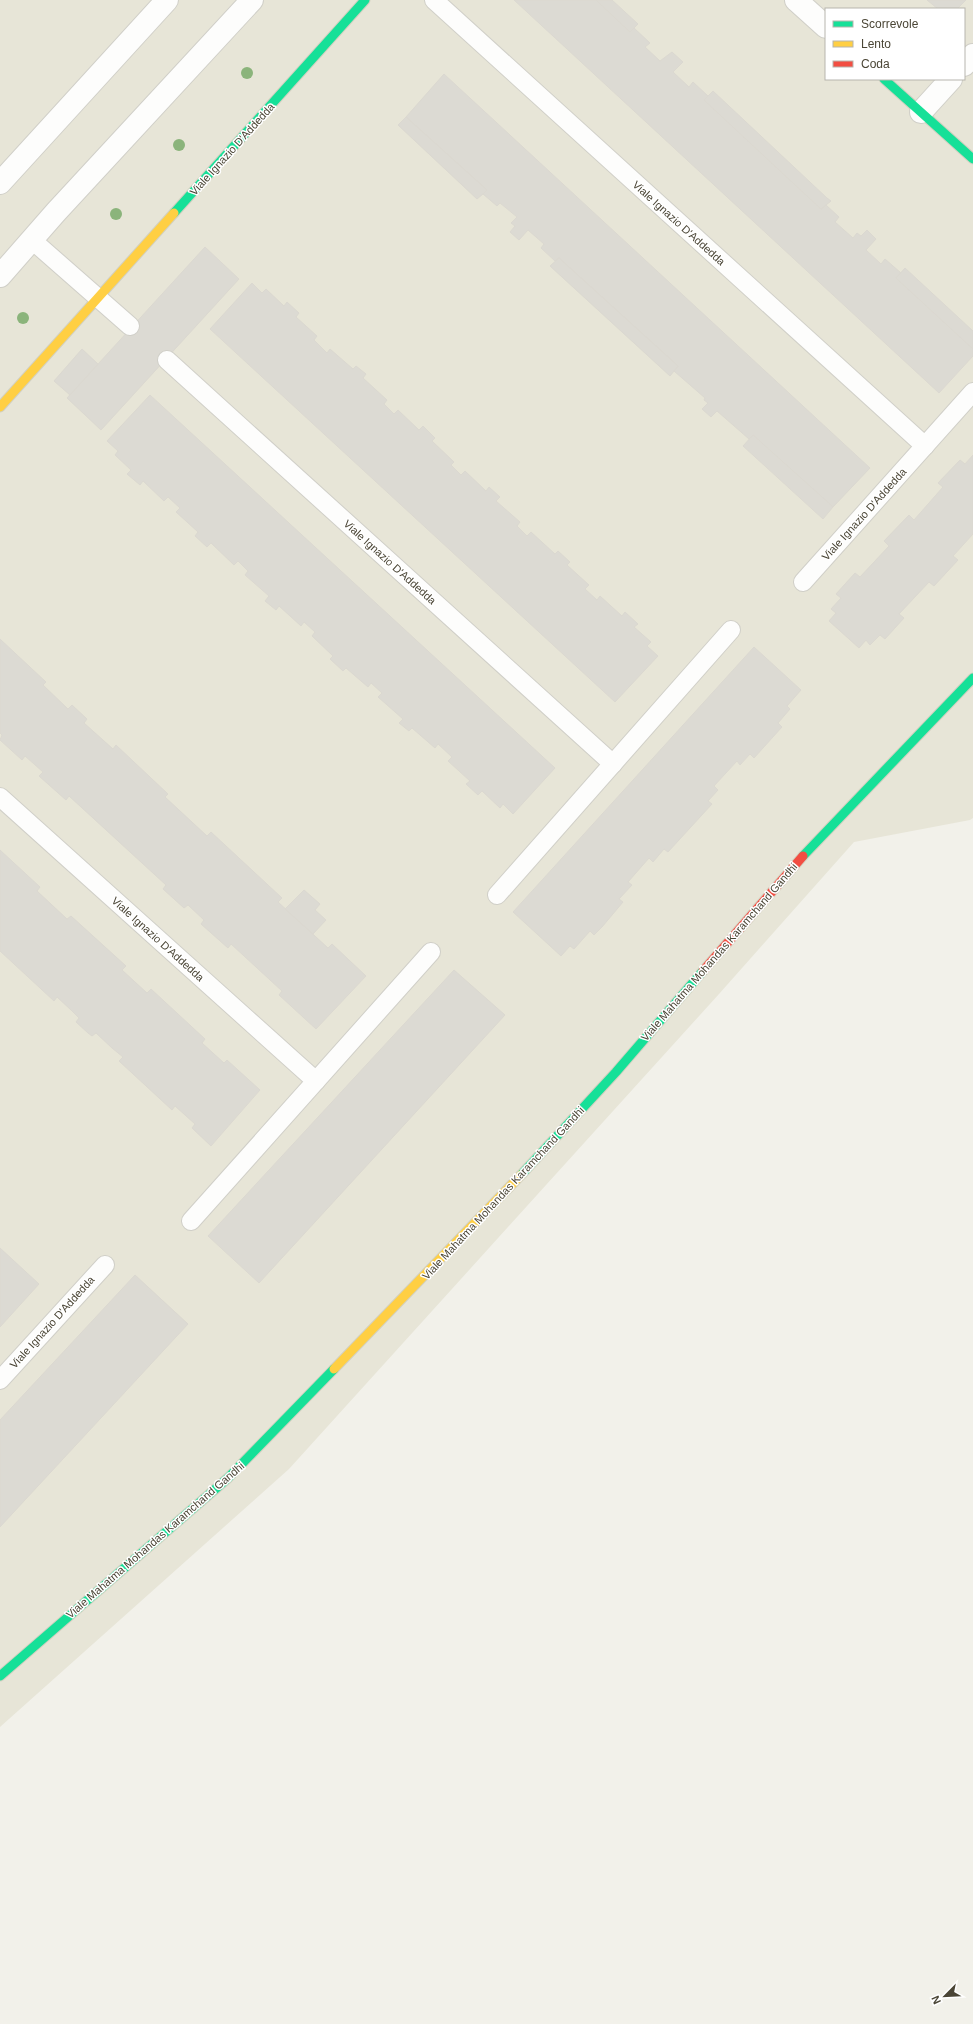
<svg xmlns="http://www.w3.org/2000/svg" width="973" height="2024" font-family="Helvetica,sans-serif">
<style>
.residential{fill:#e7e5d7;fill-rule:evenodd}
.building{fill:#dcdad3;stroke:#dbd8d0}
.lines{fill:none;stroke-linecap:round;stroke-linejoin:round}
.lane-casing{stroke:#d0cfc8;stroke-width:20}
.street-casing{stroke:#d0cfc8;stroke-width:24}
.fast-casing{stroke:#d2d0c0;stroke-width:11}
.slow-casing{stroke:#d2d0c0;stroke-width:11}
.jam-casing{stroke:#d2d0c0;stroke-width:11}
.lane{stroke:#fdfdfc;stroke-width:18}
.street{stroke:#fdfdfc;stroke-width:22}
.fast{stroke:#16e098;stroke-width:9}
.slow{stroke:#ffcf43;stroke-width:9}
.jam{stroke:#f24e42;stroke-width:9}
.tree{fill:#8bb47b}
.labels{text-anchor:middle;dominant-baseline:central;stroke-width:3;stroke-linejoin:round;paint-order:stroke}
.street-label{font-size:11px;fill:#4a4535;stroke:#fff}
</style>
<rect width="100%" height="100%" fill="#f2f1ea"/>
<!-- residential -->
<path class="residential" d="M0,0H973V818L970,820L854,842L719,994L289,1469L0,1727ZM826,9H964V79H826Z"/>
<!-- building -->
<g class="building">
<path d="M514,0H596L630,32L634,28L650,43L645,47L660,61L672,52L683,62L673,72L689,87L693,82L708,96L704,100L821,209L826,205L839,217L835,222L853,238L857,233L861,236L867,230L876,239L866,250L881,264L885,259L901,273L896,278L973,349V356L939,393Z"/>
<path d="M596,0H612L638,24L630,32Z"/>
<path d="M927,0H966L957,9H938Z"/>
<path d="M444,74L870,468L833,507L753,435L749,439L717,411L711,417L702,409L708,403L704,400L705,398L674,371L678,366L559,258L555,261L541,248L544,244L528,230L519,240L510,232L515,226L511,223L517,217L500,203L497,206L483,194L487,190L406,117Z"/>
<path d="M713,91L827,198L831,201L821,209L704,100Z"/>
<path d="M406,117L487,190L483,194L477,199L398,125Z"/>
<path d="M205,247L239,279L101,430L67,398Z"/>
<path d="M559,258L678,366L670,376L550,266Z"/>
<path d="M905,268L973,331V349L896,278Z"/>
<path d="M252,283L262,293L266,289L284,306L287,302L299,313L296,317L317,336L314,340L327,353L330,349L353,369L356,366L366,374L363,378L387,400L384,404L394,414L398,410L419,430L423,426L435,438L432,441L454,462L451,465L461,475L465,471L486,491L489,487L500,497L496,501L520,522L517,526L527,536L531,532L555,554L558,551L570,562L567,565L589,585L585,589L597,600L600,596L622,616L625,612L638,624L634,627L651,642L647,646L658,656L615,702L210,329Z"/>
<path d="M82,349L98,364L70,395L54,381Z"/>
<path d="M150,395L555,768L513,814L503,804L500,808L482,791L478,795L466,784L470,781L448,761L452,757L438,744L435,748L412,728L409,731L399,723L403,719L378,697L382,693L371,683L368,687L346,668L343,671L330,659L333,656L312,636L315,632L304,622L301,626L279,606L276,610L265,601L269,596L245,575L248,571L238,561L234,565L211,543L207,547L195,536L198,532L176,512L180,508L168,497L164,501L143,481L140,485L127,474L131,470L115,455L118,451L107,441Z"/>
<path d="M753,435L833,507L823,519L743,446Z"/>
<path d="M973,455V534L953,556L958,560L934,586L929,582L899,614L904,618L885,639L880,635L870,645L866,640L859,648L829,621L836,613L831,609L841,598L836,594L855,573L860,577L889,546L884,541L909,515L914,520L943,487L938,483L960,460L965,464Z"/>
<path d="M0,639L46,682L43,685L68,709L72,705L87,719L84,723L113,749L116,745L168,794L165,797L207,836L211,832L282,898L278,902L328,948L332,944L366,976L316,1029L279,995L282,991L231,944L228,948L201,924L204,920L188,905L184,908L163,889L166,885L69,796L66,800L39,776L43,772L25,756L22,760L0,740L2,735L0,733Z"/>
<path d="M754,647L801,690L787,706L790,709L778,723L782,727L754,758L750,754L740,765L737,761L714,786L718,790L708,801L712,804L668,852L664,849L653,862L649,858L628,882L632,885L619,899L623,902L602,927L594,935L590,931L574,949L570,946L561,956L513,912Z"/>
<path d="M0,850L40,887L37,891L67,919L71,916L126,966L122,970L147,993L151,989L205,1039L202,1043L224,1063L227,1060L260,1090L211,1146L192,1128L195,1124L175,1106L172,1110L119,1061L123,1057L112,1048L96,1033L92,1036L88,1033L76,1022L79,1018L71,1010L57,997L54,1001L0,951Z"/>
<path d="M304,890L320,904L315,910L326,920L313,934L285,909Z"/>
<path d="M454,970L505,1015L259,1283L208,1236Z"/>
<path d="M0,1248L39,1284L0,1327Z"/>
<path d="M135,1275L188,1324L0,1527V1420Z"/>
</g>
<g class="lines">
<defs>
<g id="lane">
<path d="M434,0L925,446"/>
<path d="M32,240L130,326"/>
<path d="M167,360L613,764"/>
<path d="M803,582L973,392"/>
<path d="M0,797L316,1081"/>
<path d="M497,895L731,630"/>
<path d="M191,1221L431,952"/>
<path d="M0,1380L105,1265"/>
</g>
<g id="street">
<path d="M796,0L826,27"/>
<path d="M964,65L973,55"/>
<path d="M921,112L951,79"/>
<path d="M0,183L167,0"/>
<path d="M0,276L56,212L252,0"/>
</g>
<g id="fast">
<path d="M884,79L973,159"/>
<path d="M174,213L365,0"/>
<path d="M803,856L973,678"/>
<path d="M521,1175L616,1072L703,971"/>
<path d="M0,1676L228,1478L334,1369"/>
</g>
<g id="slow">
<path d="M0,407L174,213"/>
<path d="M334,1369L521,1175"/>
</g>
<path id="jam" d="M703,971L803,856"/>
</defs>
<!-- lane casing -->
<use href="#lane" class="lane-casing"/>
<!-- street casing -->
<use href="#street" class="street-casing"/>
<!-- fast casing -->
<use href="#fast" class="fast-casing"/>
<!-- slow casing -->
<use href="#slow" class="slow-casing"/>
<!-- jam casing -->
<use href="#jam" class="jam-casing"/>
<!-- lane -->
<use href="#lane" class="lane"/>
<!-- street -->
<use href="#street" class="street"/>
<!-- fast -->
<use href="#fast" class="fast"/>
<!-- slow -->
<use href="#slow" class="slow"/>
<!-- jam -->
<use href="#jam" class="jam"/>
</g>
<!-- trees -->
<g class="tree">
<circle cx="247" cy="73" r="6"/>
<circle cx="179" cy="145" r="6"/>
<circle cx="116" cy="214" r="6"/>
<circle cx="23" cy="318" r="6"/>
</g>
<g class="labels">
<!-- street labels -->
<g class="street-label">
<text transform="translate(232 149) rotate(-48)">Viale Ignazio D'Addedda</text>
<text transform="translate(679 223) rotate(42)">Viale Ignazio D'Addedda</text>
<text transform="translate(864 514) rotate(-48)">Viale Ignazio D'Addedda</text>
<text transform="translate(390 562) rotate(42)">Viale Ignazio D'Addedda</text>
<text transform="translate(158 939) rotate(42)">Viale Ignazio D'Addedda</text>
<text transform="translate(719 952) rotate(-49)">Viale Mahatma Mohandas Karamchand Gandhi</text>
<text transform="translate(503 1193) rotate(-47)">Viale Mahatma Mohandas Karamchand Gandhi</text>
<text transform="translate(52 1322) rotate(-48)">Viale Ignazio D'Addedda</text>
<text transform="translate(155 1540) rotate(-41)">Viale Mahatma Mohandas Karamchand Gandhi</text>
</g>
</g>
<!-- legend -->
<rect x="825" y="8" width="140" height="72" fill="#ffffff" stroke="#b7b5ae"/>
<rect x="833" y="21" width="20" height="6" fill="#16e098" stroke="#b7b5ae"/>
<text x="861" y="28" font-size="12" fill="#4a4535">Scorrevole</text>
<rect x="833" y="41" width="20" height="6" fill="#ffcf43" stroke="#b7b5ae"/>
<text x="861" y="48" font-size="12" fill="#4a4535">Lento</text>
<rect x="833" y="61" width="20" height="6" fill="#f24e42" stroke="#b7b5ae"/>
<text x="861" y="68" font-size="12" fill="#4a4535">Coda</text>
<!-- north arrow -->
<g transform="translate(945 1996) rotate(246)" stroke="#ffffff" stroke-width="3" paint-order="stroke">
<path d="M0-3L7 15L0 10L-7 15Z" fill="#4a4535"/>
<text y="-6" font-size="11" font-weight="bold" text-anchor="middle" fill="#4a4535">N</text>
</g>
</svg>
